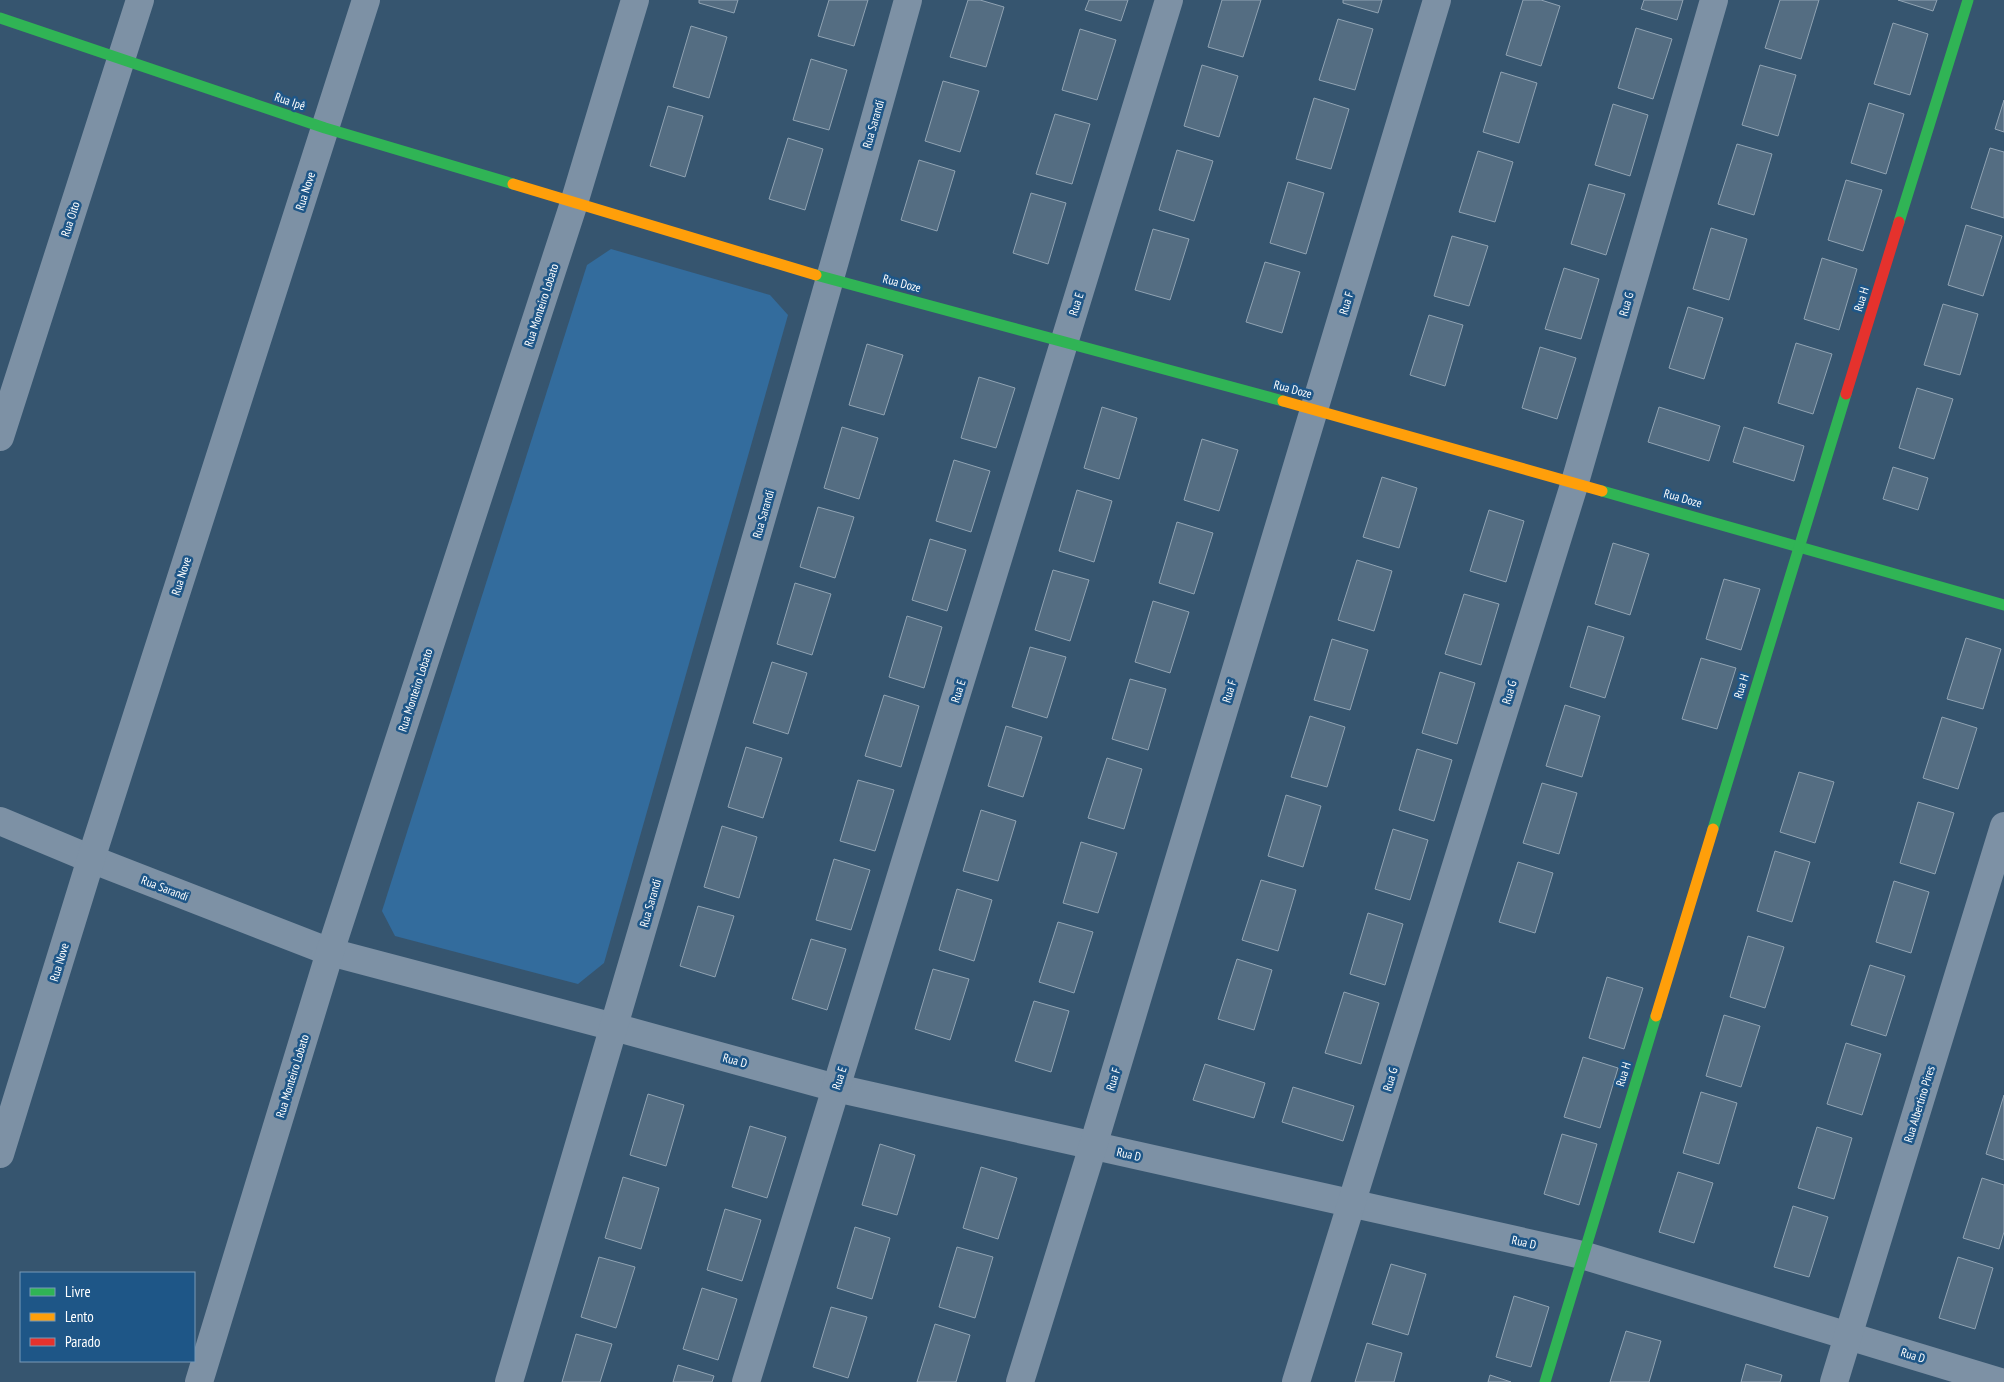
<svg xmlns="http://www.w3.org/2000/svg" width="2004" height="1382" font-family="'PT Sans Narrow',sans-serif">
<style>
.green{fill:#336c9d}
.building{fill:#546d82;stroke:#90a3b3}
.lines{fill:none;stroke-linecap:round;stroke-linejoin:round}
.street{stroke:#7d91a5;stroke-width:28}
.fast{stroke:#30b455;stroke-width:11}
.slow{stroke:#ff9f0a;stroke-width:11}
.jam{stroke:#e5322d;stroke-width:11}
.labels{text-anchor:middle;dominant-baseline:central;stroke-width:5;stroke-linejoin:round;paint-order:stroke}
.street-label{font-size:12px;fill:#fff;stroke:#1e5687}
</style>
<rect width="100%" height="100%" fill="#36556f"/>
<!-- green -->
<path class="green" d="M611,249L770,295L788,315L604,963L578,984L395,936L382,911L587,265Z"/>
<!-- building -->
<g class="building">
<path d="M699,0H738L734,13L699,3Z"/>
<path d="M829,0H868L854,46L818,36Z"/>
<path d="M968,0H980L1004,7L986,67L950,57Z"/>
<path d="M1089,0H1128L1121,21L1085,10Z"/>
<path d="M1222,0H1261L1243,57L1208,47Z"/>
<path d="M1343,0H1382L1378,13L1343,3Z"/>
<path d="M1523,0H1541L1560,6L1541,66L1506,55Z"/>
<path d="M1644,0H1683L1677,20L1641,9Z"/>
<path d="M1780,0H1819L1801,59L1765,48Z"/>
<path d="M1898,0H1937L1933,11Z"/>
<path d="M1338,19L1373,29L1355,90L1319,80Z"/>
<path d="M1893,23L1928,34L1910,95L1874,84Z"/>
<path d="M691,26L727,37L709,98L673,87Z"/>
<path d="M1636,28L1672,39L1653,99L1618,88Z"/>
<path d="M1080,29L1116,40L1097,100L1062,90Z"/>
<path d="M811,59L847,70L829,130L793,120Z"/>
<path d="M1202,65L1238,76L1219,137L1184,126Z"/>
<path d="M1760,65L1796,75L1778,136L1742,125Z"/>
<path d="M1501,72L1537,83L1519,143L1483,132Z"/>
<path d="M943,81L979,91L960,152L925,141Z"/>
<path d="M1314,98L1349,109L1331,169L1296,159Z"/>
<path d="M2004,100V132L1995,129Z"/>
<path d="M1869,103L1904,114L1886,174L1851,163Z"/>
<path d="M1613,104L1648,115L1630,176L1595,165Z"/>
<path d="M668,106L703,116L685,177L650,166Z"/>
<path d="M1055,114L1090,124L1072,184L1036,174Z"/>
<path d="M788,138L823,149L805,210L769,199Z"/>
<path d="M1737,144L1772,154L1754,215L1718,204Z"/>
<path d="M1990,148L2004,152V218L1971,208Z"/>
<path d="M1177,150L1213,161L1194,221L1159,210Z"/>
<path d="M1478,151L1513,162L1495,222L1459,212Z"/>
<path d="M919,160L955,171L937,231L901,220Z"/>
<path d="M1846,180L1882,190L1863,251L1828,240Z"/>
<path d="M1288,182L1324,193L1306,254L1270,243Z"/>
<path d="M1589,184L1625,194L1606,255L1571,244Z"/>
<path d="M1031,193L1066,203L1048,264L1013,253Z"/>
<path d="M1966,225L2002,236L1983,296L1948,285Z"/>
<path d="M1711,228L1747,239L1729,300L1693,289Z"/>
<path d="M1153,229L1189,239L1170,300L1135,290Z"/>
<path d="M1452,236L1488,246L1469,306L1434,296Z"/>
<path d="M1822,258L1857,269L1839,330L1804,319Z"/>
<path d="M1265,262L1300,272L1282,333L1246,322Z"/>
<path d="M1564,268L1599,279L1581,339L1545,329Z"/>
<path d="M1943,304L1978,314L1960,375L1924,365Z"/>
<path d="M1688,307L1723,318L1704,379L1669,368Z"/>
<path d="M1429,315L1463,325L1445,386L1410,375Z"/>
<path d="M1796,343L1832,354L1813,414L1778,403Z"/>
<path d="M867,344L903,355L884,415L849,405Z"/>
<path d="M1540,347L1576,358L1557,419L1522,408Z"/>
<path d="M979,377L1015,388L996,448L961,438Z"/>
<path d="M1917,388L1953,399L1934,459L1899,448Z"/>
<path d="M1102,407L1137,418L1119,479L1084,468Z"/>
<path d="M1659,407L1720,426L1709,461L1648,442Z"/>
<path d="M842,427L878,438L859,499L824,488Z"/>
<path d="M1744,427L1804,446L1794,481L1733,462Z"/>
<path d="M1202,439L1238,450L1219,511L1184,500Z"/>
<path d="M954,460L990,471L971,532L936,521Z"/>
<path d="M1893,467L1928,478L1918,510L1883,499Z"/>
<path d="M1382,477L1417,488L1399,548L1363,537Z"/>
<path d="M1077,490L1112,501L1094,562L1059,551Z"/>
<path d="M818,507L854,517L835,578L800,567Z"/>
<path d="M1489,510L1524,521L1506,582L1470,571Z"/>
<path d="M1177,522L1213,533L1194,594L1159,583Z"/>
<path d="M930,539L966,550L947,611L912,600Z"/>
<path d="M1613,543L1649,554L1630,615L1595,604Z"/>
<path d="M1357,560L1392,571L1374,631L1338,620Z"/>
<path d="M1053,570L1089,580L1070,641L1035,630Z"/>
<path d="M1724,579L1760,589L1741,650L1706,639Z"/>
<path d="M795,583L831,594L812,655L777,644Z"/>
<path d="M1464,594L1499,604L1481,665L1445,654Z"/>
<path d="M1153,601L1189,612L1170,673L1135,662Z"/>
<path d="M907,616L942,627L924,688L889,677Z"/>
<path d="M1588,626L1624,637L1605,698L1570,687Z"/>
<path d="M1966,638L2001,649L1983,709L1947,699Z"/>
<path d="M1332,639L1368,650L1350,710L1314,700Z"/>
<path d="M1030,647L1066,657L1047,718L1012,707Z"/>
<path d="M1701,658L1736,668L1717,729L1682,719Z"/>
<path d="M772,662L807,673L788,734L753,723Z"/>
<path d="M1440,672L1475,683L1457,744L1422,733Z"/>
<path d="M1130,679L1166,689L1148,750L1112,739Z"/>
<path d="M884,695L919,706L901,767L865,756Z"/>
<path d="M1565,705L1600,716L1582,777L1546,766Z"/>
<path d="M1310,716L1345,727L1327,787L1291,777Z"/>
<path d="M1942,717L1977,728L1958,789L1923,778Z"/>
<path d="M1006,726L1042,737L1023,797L988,786Z"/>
<path d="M746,747L782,758L763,818L728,807Z"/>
<path d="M1417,749L1452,760L1434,821L1399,810Z"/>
<path d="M1107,758L1142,769L1124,829L1088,818Z"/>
<path d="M1799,772L1834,782L1815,843L1780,832Z"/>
<path d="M858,780L894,790L875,851L840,841Z"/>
<path d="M1542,783L1577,793L1559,854L1523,843Z"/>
<path d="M1286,795L1321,806L1303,867L1268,856Z"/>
<path d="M1918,802L1954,813L1935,874L1900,863Z"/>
<path d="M981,810L1016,821L998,881L963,871Z"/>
<path d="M722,826L757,837L739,898L704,887Z"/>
<path d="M1393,829L1428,840L1410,900L1375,889Z"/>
<path d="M1081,842L1117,853L1098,913L1063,903Z"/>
<path d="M1775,851L1810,862L1792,922L1757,911Z"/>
<path d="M834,859L870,870L851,930L816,920Z"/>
<path d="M1518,862L1553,873L1535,933L1499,922Z"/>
<path d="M1261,880L1296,890L1278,951L1242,940Z"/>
<path d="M1894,881L1929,892L1911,953L1876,942Z"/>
<path d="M957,889L992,900L974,961L939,950Z"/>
<path d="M698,906L734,916L715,977L680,966Z"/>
<path d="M1368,913L1403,924L1385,985L1350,974Z"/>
<path d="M1058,922L1093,932L1074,993L1039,982Z"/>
<path d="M1748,936L1784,947L1765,1008L1730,997Z"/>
<path d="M811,939L846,949L827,1010L792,999Z"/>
<path d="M1237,959L1272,970L1254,1030L1218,1019Z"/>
<path d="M1870,965L1905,976L1886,1036L1851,1025Z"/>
<path d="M933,969L969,979L950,1040L915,1029Z"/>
<path d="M1607,977L1643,988L1624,1049L1589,1038Z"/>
<path d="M1344,992L1379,1003L1361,1064L1325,1053Z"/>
<path d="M1034,1001L1069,1011L1051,1072L1015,1061Z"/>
<path d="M1724,1015L1760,1026L1741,1087L1706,1076Z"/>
<path d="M1846,1043L1881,1054L1862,1115L1827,1104Z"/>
<path d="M1583,1057L1618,1068L1600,1128L1564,1117Z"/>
<path d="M1205,1064L1265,1083L1254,1118L1193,1100Z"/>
<path d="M1293,1087L1354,1106L1343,1141L1282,1122Z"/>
<path d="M1701,1092L1737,1103L1719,1164L1683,1153Z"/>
<path d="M648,1094L684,1105L666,1166L630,1155Z"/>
<path d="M2004,1095V1160L1986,1154Z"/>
<path d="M750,1126L786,1137L767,1198L732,1187Z"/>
<path d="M1817,1127L1852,1138L1834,1199L1798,1188Z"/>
<path d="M1562,1134L1597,1144L1579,1205L1544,1194Z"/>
<path d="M880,1144L915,1155L897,1215L862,1205Z"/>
<path d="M981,1167L1017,1178L998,1239L963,1228Z"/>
<path d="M1678,1172L1713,1183L1694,1243L1659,1232Z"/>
<path d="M623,1177L659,1188L641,1249L605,1238Z"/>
<path d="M1982,1178L2004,1185V1232L1999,1249L1963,1238Z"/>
<path d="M1793,1206L1828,1217L1809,1277L1774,1267Z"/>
<path d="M725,1209L761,1220L742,1281L707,1270Z"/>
<path d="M855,1227L890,1238L872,1299L837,1288Z"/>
<path d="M957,1247L993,1257L975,1318L939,1307Z"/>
<path d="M599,1257L635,1267L616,1328L581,1317Z"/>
<path d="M1958,1257L1993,1268L1975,1329L1939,1318Z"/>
<path d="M1391,1264L1426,1274L1408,1335L1372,1324Z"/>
<path d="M702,1288L737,1299L718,1360L683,1349Z"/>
<path d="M1514,1296L1549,1307L1531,1367L1496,1357Z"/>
<path d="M831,1307L867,1317L848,1378L813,1367Z"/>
<path d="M935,1324L970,1335L956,1382H917Z"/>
<path d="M1626,1331L1661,1341L1649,1382H1610Z"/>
<path d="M576,1334L612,1344L600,1382H562Z"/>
<path d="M1367,1343L1402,1353L1394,1382H1355Z"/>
<path d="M1746,1364L1782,1375L1780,1382H1741Z"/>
<path d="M678,1365L714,1376L712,1382H673Z"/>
<path d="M1490,1375L1511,1382H1488Z"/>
</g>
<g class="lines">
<!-- street -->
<g class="street">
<path d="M0,437L140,0"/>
<path d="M0,821L91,859L330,952L614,1027L836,1088L1582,1255L2000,1382"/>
<path d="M0,1154L91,859L366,0"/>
<path d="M199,1382L330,952L574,203L635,0"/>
<path d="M509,1382C645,922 780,462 908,0"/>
<path d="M746,1382L1169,0"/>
<path d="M1020,1382L1093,1146L1437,0"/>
<path d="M1296,1382L1575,482L1714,0"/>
<path d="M1834,1382L2004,826"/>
</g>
<!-- fast -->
<g class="fast">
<path d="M0,18L325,128L513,184"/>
<path d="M1899,222L1968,0"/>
<path d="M816,275L1283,401"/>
<path d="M1602,491L2004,605"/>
<path d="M1713,829L1846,394"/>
<path d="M1545,1382L1656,1016"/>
</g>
<!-- slow -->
<g class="slow">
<path d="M513,184L816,275"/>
<path d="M1283,401L1602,491"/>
<path d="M1656,1016L1713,829"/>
</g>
<!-- jam -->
<path class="jam" d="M1846,394L1899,222"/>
</g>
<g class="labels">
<!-- street labels -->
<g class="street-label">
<text transform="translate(290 101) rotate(19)">Rua Ipê</text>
<text transform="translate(873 124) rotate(-74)">Rua Sarandi</text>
<text transform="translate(305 191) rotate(-72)">Rua Nove</text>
<text transform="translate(70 219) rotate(-72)">Rua Oito</text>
<text transform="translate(902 283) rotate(15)">Rua Doze</text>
<text transform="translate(1861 299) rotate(-73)">Rua H</text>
<text transform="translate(1346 303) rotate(-73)">Rua F</text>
<text transform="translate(1076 304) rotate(-73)">Rua E</text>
<text transform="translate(1626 304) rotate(-74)">Rua G</text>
<text transform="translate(541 305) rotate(-72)">Rua Monteiro Lobato</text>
<text transform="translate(1293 389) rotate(15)">Rua Doze</text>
<text transform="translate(1683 498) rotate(16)">Rua Doze</text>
<text transform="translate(763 514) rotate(-74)">Rua Sarandi</text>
<text transform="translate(181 576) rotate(-72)">Rua Nove</text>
<text transform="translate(1741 686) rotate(-73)">Rua H</text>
<text transform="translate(415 690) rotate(-72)">Rua Monteiro Lobato</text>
<text transform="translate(958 691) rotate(-73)">Rua E</text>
<text transform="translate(1229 691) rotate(-73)">Rua F</text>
<text transform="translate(1509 692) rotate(-73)">Rua G</text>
<text transform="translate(165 888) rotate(21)">Rua Sarandi</text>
<text transform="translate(650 903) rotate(-74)">Rua Sarandi</text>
<text transform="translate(59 962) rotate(-73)">Rua Nove</text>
<text transform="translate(735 1060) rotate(15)">Rua D</text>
<text transform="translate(1623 1074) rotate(-73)">Rua H</text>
<text transform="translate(292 1076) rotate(-73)">Rua Monteiro Lobato</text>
<text transform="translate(839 1078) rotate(-73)">Rua E</text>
<text transform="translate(1113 1079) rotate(-73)">Rua F</text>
<text transform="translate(1390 1079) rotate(-73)">Rua G</text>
<text transform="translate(1919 1104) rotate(-73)">Rua Albertino Pires</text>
<text transform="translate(1129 1154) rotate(13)">Rua D</text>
<text transform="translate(1524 1242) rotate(12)">Rua D</text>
<text transform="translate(1913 1355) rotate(17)">Rua D</text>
</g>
</g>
<!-- legend -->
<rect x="20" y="1272" width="175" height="90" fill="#1e5687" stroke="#789ab7"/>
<rect x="30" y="1288" width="25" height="8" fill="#30b455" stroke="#789ab7"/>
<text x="65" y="1297" font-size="15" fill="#ffffff">Livre</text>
<rect x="30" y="1313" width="25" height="8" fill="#ff9f0a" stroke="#789ab7"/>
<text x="65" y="1322" font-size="15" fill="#ffffff">Lento</text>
<rect x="30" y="1338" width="25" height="8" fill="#e5322d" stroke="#789ab7"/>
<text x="65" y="1347" font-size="15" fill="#ffffff">Parado</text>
</svg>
